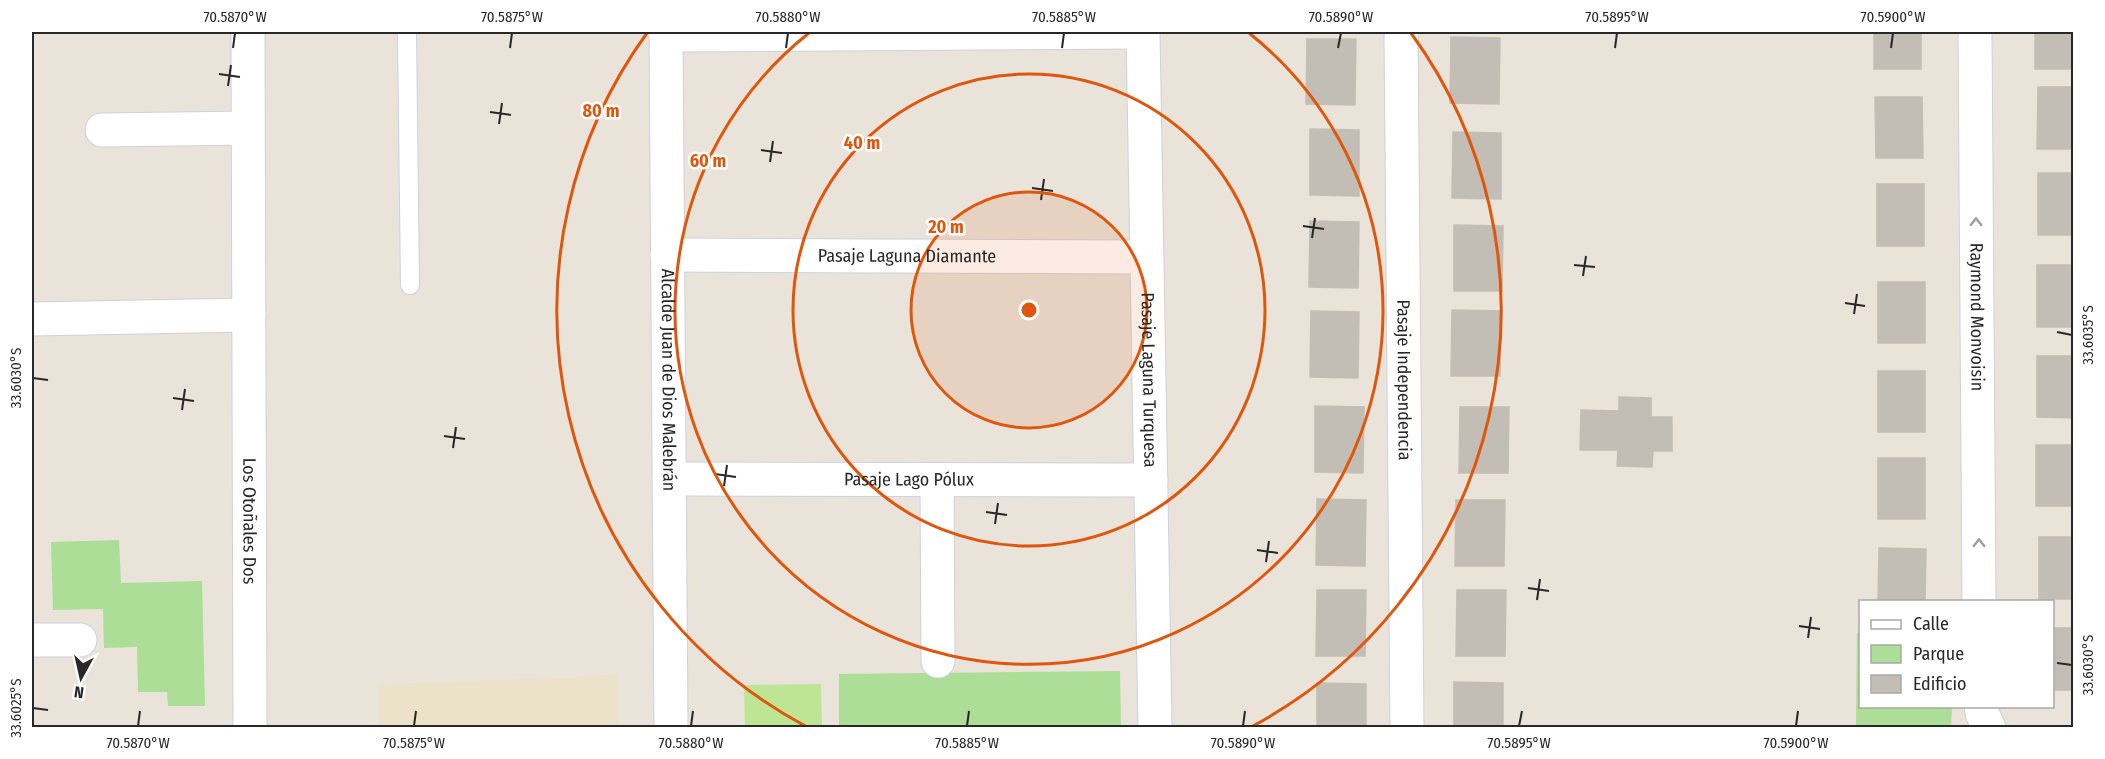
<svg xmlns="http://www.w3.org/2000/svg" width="2105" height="759" font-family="'Fira Sans Condensed',sans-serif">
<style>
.education{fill:#ebe2c9}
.green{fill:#acde98}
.pitch{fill:#bee594}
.building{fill:#c2bdb5;stroke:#c4bfb4;stroke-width:1.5}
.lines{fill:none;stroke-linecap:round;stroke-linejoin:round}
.service-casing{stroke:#cfd1e0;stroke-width:20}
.minor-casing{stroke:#cfd1e0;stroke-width:35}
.tertiary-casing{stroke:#cfd1e0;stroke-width:35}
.service{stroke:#fff;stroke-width:18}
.minor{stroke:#fff;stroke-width:33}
.tertiary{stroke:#fff;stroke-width:33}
.oneway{stroke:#9e9e9e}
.ticks{fill:none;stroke:#282828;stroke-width:2}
.ring{fill:none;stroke:#de570d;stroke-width:3}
.labels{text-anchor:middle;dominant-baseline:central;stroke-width:5;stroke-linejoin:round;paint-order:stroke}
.street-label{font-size:18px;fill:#282828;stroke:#fff}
.centre{fill:#de570d;stroke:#fff;stroke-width:3}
.ring-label{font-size:18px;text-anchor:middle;font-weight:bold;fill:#de570d;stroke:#fff;stroke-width:5;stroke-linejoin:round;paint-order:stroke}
.neatline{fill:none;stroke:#282828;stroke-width:2}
.ticks-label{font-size:15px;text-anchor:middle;fill:#282828}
</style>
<rect width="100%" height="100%" fill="#e9e3da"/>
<!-- education -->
<path class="education" d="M618,675V727H379V685Z"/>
<!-- green -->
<g class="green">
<path d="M119,540L121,583L202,581L205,706H168L167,692H138L137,647L104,648L103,609L53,610L51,542Z"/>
<path d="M1857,633H1860V706L1952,707L1951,727H1856Z"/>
<path d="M1120,671L1121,727H839V674Z"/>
</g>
<!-- pitch -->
<path class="pitch" d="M821,684L822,727H745L744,685Z"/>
<!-- building -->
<g class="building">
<rect x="1874" y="32" width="47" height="37"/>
<rect x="2035" y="32" width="39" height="37"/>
<path d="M1451,37L1500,38L1499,104L1450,103Z"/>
<path d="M1307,39H1356L1355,105L1306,104Z"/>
<path d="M2038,87H2074V149H2037Z"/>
<path d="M1875,97H1922L1923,158H1876Z"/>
<path d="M1310,129L1359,130V196L1310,195Z"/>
<path d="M1453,132L1501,133V199L1452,198Z"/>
<rect x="2038" y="173" width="36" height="62"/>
<rect x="1877" y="184" width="47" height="62"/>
<path d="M1310,221L1359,222L1358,288L1309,287Z"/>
<path d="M1454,225L1503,226L1502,291H1454Z"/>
<rect x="2037" y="265" width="37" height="62"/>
<rect x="1878" y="282" width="47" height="61"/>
<path d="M1452,310L1501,311L1500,376H1451Z"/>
<path d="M1311,311L1359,312L1358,378L1310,377Z"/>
<path d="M2037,356H2074V418L2037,417Z"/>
<rect x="1878" y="371" width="47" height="61"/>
<path d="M1619,397L1651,398V417H1672V451H1653L1652,467L1617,466L1618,450H1580L1581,410L1619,411Z"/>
<path d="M1315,406L1364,407L1363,473L1315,472Z"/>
<path d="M1460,407H1509L1508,473H1459Z"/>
<rect x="2036" y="445" width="38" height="61"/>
<rect x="1878" y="458" width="47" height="61"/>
<path d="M1317,499L1366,500L1365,566L1316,565Z"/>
<path d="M1456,500H1505L1504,566H1455Z"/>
<rect x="2039" y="537" width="35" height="62"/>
<path d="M1879,548L1926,549L1925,602H1878Z"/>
<path d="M1317,590H1366L1365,656H1316Z"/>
<path d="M1457,590H1506L1505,656H1456Z"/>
<rect x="2052" y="628" width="22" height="62"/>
<path d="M1454,682L1503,683V728H1454Z"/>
<path d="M1317,683L1366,684V728H1317Z"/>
</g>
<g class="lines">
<defs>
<path id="service" d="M407,32L410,285"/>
<g id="minor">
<path id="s1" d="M248,32L250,728"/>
<path id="s2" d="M1143,32L1155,728"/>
<path id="s3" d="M1401,32L1407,728"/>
<path id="s4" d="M1975,32L1979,602"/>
<path d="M666,35L1143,32"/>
<path d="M102,130L248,128"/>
<path id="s5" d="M667,255L1147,257"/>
<path d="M32,319L249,315"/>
<path id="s6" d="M669,479L1151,480"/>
<path d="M937,480L938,661"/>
<path d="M32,640H80"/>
<path d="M1981,706L1982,713L1989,728"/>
</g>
<g id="tertiary">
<path id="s7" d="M666,32L671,728"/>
</g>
</defs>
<!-- service casing -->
<use href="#service" class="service-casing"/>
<!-- minor casing -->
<use href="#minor" class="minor-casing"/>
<!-- tertiary casing -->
<use href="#tertiary" class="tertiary-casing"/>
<!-- service -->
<use href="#service" class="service"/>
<!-- minor -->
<use href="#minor" class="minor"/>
<!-- tertiary -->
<use href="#tertiary" class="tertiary"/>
</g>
<!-- one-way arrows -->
<defs><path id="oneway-chevron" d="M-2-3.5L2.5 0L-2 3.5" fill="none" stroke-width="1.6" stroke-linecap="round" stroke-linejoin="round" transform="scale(1.5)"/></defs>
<g class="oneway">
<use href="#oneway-chevron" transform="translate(1976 222) rotate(-90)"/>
<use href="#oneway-chevron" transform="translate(1979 543) rotate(-90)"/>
</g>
<!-- ticks -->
<path class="ticks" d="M233,48L235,33M510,48L512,33M786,48L788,33M1062,48L1064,33M1338,48L1341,33M1615,48L1617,33M1891,48L1893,33M219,74L240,77M228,86L231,65M490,112L511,115M499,124L502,103M761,150L782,153M770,162L773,141M1032,188L1053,191M1041,200L1044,179M1303,226L1324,229M1312,238L1315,218M1574,265L1595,267M1583,276L1586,256M1845,303L1865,306M1854,314L1857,294M2057,332L2072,335M33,378L48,380M173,398L194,401M182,410L185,389M444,436L465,439M453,448L456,427M715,474L736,477M724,486L727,465M986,512L1007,515M995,524L998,503M1257,550L1278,553M1266,562L1269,541M1528,588L1549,591M1537,600L1540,579M1799,626L1820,629M1808,638L1811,617M2057,663L2072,665M33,708L48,710M138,726L140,711M414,726L416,711M691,726L693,711M967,726L969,711M1243,726L1245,711M1519,726L1522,711M1796,726L1798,711"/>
<!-- distance rings -->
<circle cx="1029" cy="310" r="118" fill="#de570d" fill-opacity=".12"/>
<g class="ring">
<circle cx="1029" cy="310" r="118"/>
<circle cx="1029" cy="310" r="236"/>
<path d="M1249 33A354 354 0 1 1 809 33"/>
<path d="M807 727A472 472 0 0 1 647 33M1411 33A472 472 0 0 1 1251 727"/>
</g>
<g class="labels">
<!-- street labels -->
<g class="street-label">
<text stroke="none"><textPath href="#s5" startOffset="240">Pasaje Laguna Diamante</textPath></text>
<text stroke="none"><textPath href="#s4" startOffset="285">Raymond Monvoisin</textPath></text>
<text stroke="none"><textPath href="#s7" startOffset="348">Alcalde Juan de Dios Malebrán</textPath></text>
<text stroke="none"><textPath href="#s2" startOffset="348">Pasaje Laguna Turquesa</textPath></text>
<text stroke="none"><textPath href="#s3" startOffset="348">Pasaje Independencia</textPath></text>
<text stroke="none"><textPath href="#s6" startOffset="240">Pasaje Lago Pólux</textPath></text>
<text stroke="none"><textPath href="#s1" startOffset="489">Los Otoñales Dos</textPath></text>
</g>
</g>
<circle cx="1029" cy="310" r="9" class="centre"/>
<g class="ring-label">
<text x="601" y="117">80 m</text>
<text x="862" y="149">40 m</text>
<text x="708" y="167">60 m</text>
<text x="946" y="233">20 m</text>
</g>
<!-- border -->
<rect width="2105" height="759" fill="none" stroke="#ffffff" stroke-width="66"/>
<!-- legend -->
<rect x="1859" y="600" width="195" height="108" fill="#ffffff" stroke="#a9a9a9" stroke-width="1.5"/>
<rect x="1871" y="620" width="30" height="9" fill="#ffffff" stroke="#a9a9a9" stroke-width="1.5"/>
<text x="1913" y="630" font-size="18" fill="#282828">Calle</text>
<rect x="1871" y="645" width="30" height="18" fill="#acde98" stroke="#a9a9a9" stroke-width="1.5"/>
<text x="1913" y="660" font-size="18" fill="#282828">Parque</text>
<rect x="1871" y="675" width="30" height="18" fill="#c2bdb5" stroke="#a9a9a9" stroke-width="1.5"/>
<text x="1913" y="690" font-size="18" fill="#282828">Edificio</text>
<!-- north arrow -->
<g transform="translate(81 678) rotate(188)" stroke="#ffffff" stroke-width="4.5" paint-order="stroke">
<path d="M0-4.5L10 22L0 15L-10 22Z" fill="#282828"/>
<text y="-9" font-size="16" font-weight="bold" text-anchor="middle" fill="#282828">N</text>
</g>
<rect x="33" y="33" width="2039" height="693" class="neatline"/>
<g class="ticks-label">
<text x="235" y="22">70.5870°W</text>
<text x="512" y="22">70.5875°W</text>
<text x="788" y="22">70.5880°W</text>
<text x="1064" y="22">70.5885°W</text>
<text x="1341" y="22">70.5890°W</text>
<text x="1617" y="22">70.5895°W</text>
<text x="1893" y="22">70.5900°W</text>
<text transform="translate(2088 335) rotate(-90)" y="5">33.6035°S</text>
<text transform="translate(16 378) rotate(-90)" y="5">33.6030°S</text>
<text transform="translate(2088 665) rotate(-90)" y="5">33.6030°S</text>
<text transform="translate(16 708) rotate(-90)" y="5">33.6025°S</text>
<text x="138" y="748">70.5870°W</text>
<text x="414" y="748">70.5875°W</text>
<text x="691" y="748">70.5880°W</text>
<text x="967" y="748">70.5885°W</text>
<text x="1243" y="748">70.5890°W</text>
<text x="1519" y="748">70.5895°W</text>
<text x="1796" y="748">70.5900°W</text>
</g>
</svg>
